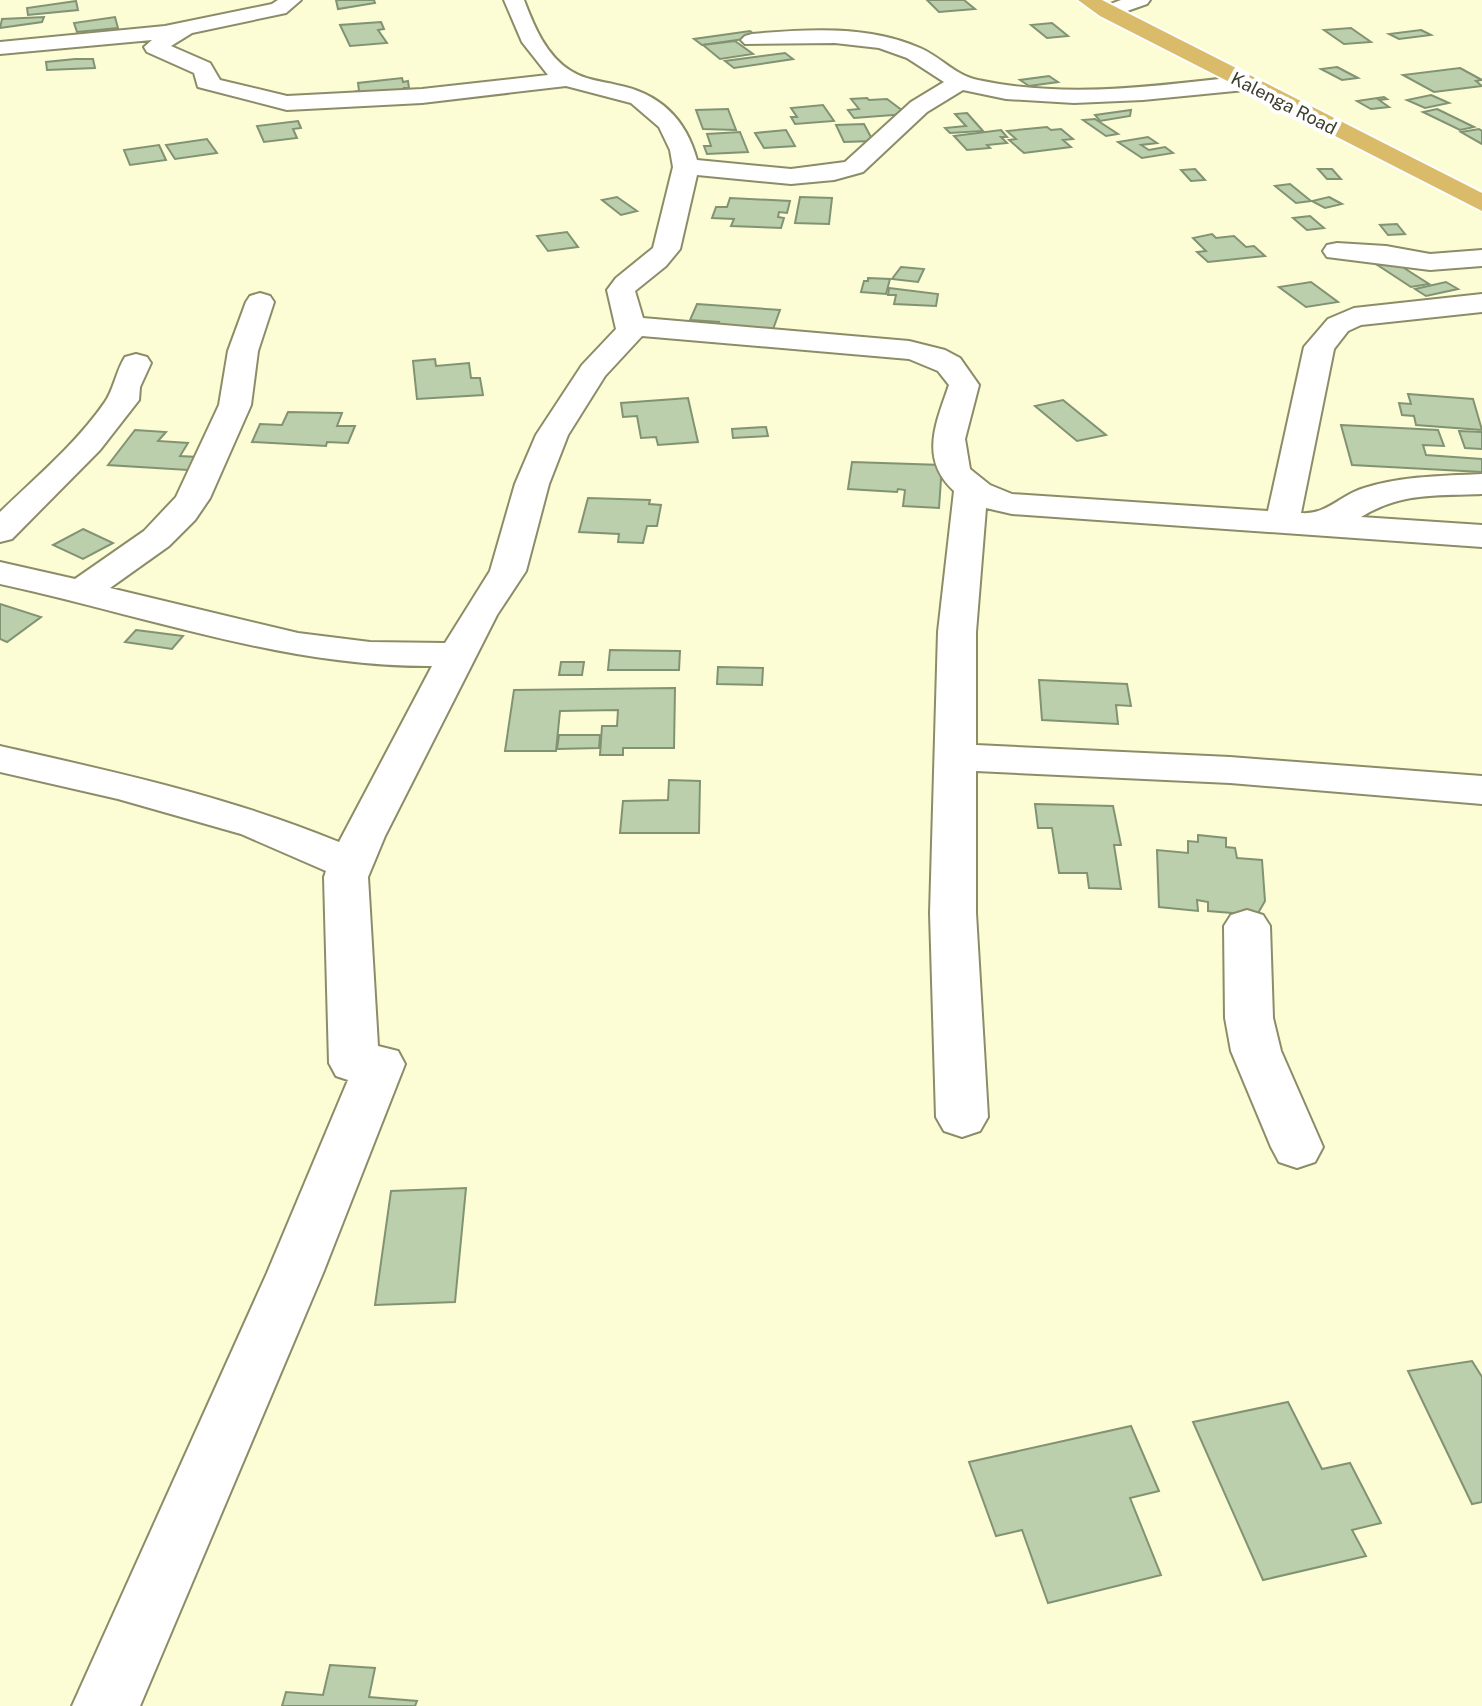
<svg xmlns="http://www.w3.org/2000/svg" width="1482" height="1706" font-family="'Public Sans',sans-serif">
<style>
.building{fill:#bccfad;stroke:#819373;stroke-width:2}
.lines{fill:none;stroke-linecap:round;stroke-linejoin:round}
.minor-casing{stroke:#8c8c69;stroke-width:4}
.major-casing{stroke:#fff;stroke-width:4}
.minor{fill:#fff;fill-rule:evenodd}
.major{fill:#d9bb69;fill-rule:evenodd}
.labels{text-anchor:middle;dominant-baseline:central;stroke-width:8;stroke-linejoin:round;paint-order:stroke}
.far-street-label{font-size:18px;fill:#3d3d2e;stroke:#fff}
</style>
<rect width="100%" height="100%" fill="#fcfcd5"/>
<!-- building -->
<g class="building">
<path d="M336,0H374L375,3L338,9Z"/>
<path d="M927,0H964L975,9L939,12Z"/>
<path d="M76,1L78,10L28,15L27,8Z"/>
<path d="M44,17L42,22L0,28L2,19Z"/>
<path d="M115,17L118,28L77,32L74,23Z"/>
<path d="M381,22L384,29L378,30L387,43L350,46L340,25Z"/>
<path d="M1052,23L1068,36L1047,38L1031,25Z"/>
<path d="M1351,28L1371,42L1344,44L1324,30Z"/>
<path d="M1421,30L1431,35L1399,39L1389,34Z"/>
<path d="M750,31L758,37L702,45L694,39Z"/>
<path d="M735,41L753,54L720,59L703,45Z"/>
<path d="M785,53L793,59L734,68L725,61Z"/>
<path d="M75,59H93L95,68L47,70L46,62Z"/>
<path d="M1337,67L1358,78L1342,80L1321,69Z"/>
<path d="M1460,68L1482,80L1476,81L1482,86L1434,92L1403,75Z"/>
<path d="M1049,76L1058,82L1029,86L1020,80Z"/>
<path d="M402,78L403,82L408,81L409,88H404L405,94L352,98V92L359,91L358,83Z"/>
<path d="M1431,95L1449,103L1425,108L1407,100Z"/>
<path d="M1384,97L1387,99L1379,100L1389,107L1371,109L1357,101Z"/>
<path d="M867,98L869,100L887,99L907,114L854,118L848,110L859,109L851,99Z"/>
<path d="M823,105L834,121L795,124L791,117H797L791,108Z"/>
<path d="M728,109L736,130L703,129L696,110Z"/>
<path d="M1437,109L1474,127L1460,130L1423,112Z"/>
<path d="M1131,110L1130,116L1100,121L1095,115Z"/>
<path d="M967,113L983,131L950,133L945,128L966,126L955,114Z"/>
<path d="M1095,119L1118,134L1106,136L1083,120Z"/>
<path d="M298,121L301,128L293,129L297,138L264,142L257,126Z"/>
<path d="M864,124L873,141L844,142L836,125Z"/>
<path d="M1047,127L1051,130L1061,129L1073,139L1063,140L1071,147L1024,153L1009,140L1016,139L1007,131Z"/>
<path d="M1479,129L1482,131V144L1461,132Z"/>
<path d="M786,130L795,146L764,148L755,133Z"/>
<path d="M1001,130L1007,137H1001L1007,143L987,145L990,148L967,150L954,136Z"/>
<path d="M740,132L748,152L707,154L704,146H711L707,134Z"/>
<path d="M1148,137L1157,143L1141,145L1149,150L1165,147L1173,153L1142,158L1118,142Z"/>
<path d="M207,139L217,153L175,159L166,145Z"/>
<path d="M159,145L166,160L130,165L124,150Z"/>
<path d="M1195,169L1205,180L1191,181L1181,170Z"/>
<path d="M1318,169H1332L1341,179H1327Z"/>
<path d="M1290,184L1311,201L1296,203L1275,186Z"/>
<path d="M617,197L637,211L621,215L602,200Z"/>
<path d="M800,197L832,198L829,224L795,223Z"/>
<path d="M1329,197L1342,204L1325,208L1312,201Z"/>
<path d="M730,198L790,201L787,213L779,212L778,217L784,218L781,228L731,226L734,219L712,218L716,207H727Z"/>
<path d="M1310,216L1324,228L1307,230L1293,218Z"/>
<path d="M1397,224L1405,234L1388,235L1380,225Z"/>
<path d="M567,232L578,247L548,251L537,236Z"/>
<path d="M1212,234L1216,238L1234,236L1246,247L1254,246L1265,256L1208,262L1197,252L1206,251L1193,238Z"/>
<path d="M1393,261L1429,284L1411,287L1376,264Z"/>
<path d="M901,267L924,269L918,282L892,279Z"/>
<path d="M868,278L890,279L886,294L861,292L864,281H868Z"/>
<path d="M1311,282L1338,302L1306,307L1279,287Z"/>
<path d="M1446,282L1458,289L1426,296L1415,289Z"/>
<path d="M889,288L938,294L936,306L894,304L896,295H888Z"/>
<path d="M697,304L780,310L772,332L717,328L719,322L690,320Z"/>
<path d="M435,359L436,366L469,363L471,378H480L483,395L417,399L413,361Z"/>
<path d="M1408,394L1473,399L1482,430L1416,425L1414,416L1402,415L1399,403L1411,404Z"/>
<path d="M688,398L698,442L658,445L656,437L641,438L637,416L623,417L621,403Z"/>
<path d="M1063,400L1106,435L1077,441L1035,406Z"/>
<path d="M288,412L342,413L337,426H355L348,443L327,442L326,446L252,442L260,424L282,425Z"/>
<path d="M1341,425L1438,430L1444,446L1423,445L1426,455L1482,459V472L1352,465Z"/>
<path d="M766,427L768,436L733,438L732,429Z"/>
<path d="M135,430L166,432L158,441L188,443L180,456L197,457L188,470L108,465Z"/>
<path d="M1459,431L1482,432V449L1465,448Z"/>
<path d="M852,462L942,465L939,508L903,506L905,490L898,489L897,492L848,489Z"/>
<path d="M588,498L650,500L649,504L661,505L657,526H647L643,543L618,542L619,534L579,532Z"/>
<path d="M83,529L113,543L83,559L53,545Z"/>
<path d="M0,604L41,617L7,642L0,639Z"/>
<path d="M136,630L183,636L172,649L125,642Z"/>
<path d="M610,650L680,651L679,670H608Z"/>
<path d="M561,662H584L582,675H559Z"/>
<path d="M718,667L763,668L762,685L717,684Z"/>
<path d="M1039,680L1127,684L1131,706L1116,705L1118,724L1042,720Z"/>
<path d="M675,688L674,748H623V755H600L602,726H617L618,710L560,711L556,751H505L514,690Z"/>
<path d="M559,735H600L599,748L557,749Z"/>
<path d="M669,780L700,781L699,833H620L623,801L668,800Z"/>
<path d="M1035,804L1113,806L1121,845H1114L1121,889L1089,888L1087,873H1059L1052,828H1038Z"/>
<path d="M1198,835L1226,838V847L1235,848L1237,858L1262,860L1265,901L1257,915L1208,911V902L1197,900L1198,911L1159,907L1157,850L1188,853V841L1198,842Z"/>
<path d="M466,1188L455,1302L375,1305L391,1191Z"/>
<path d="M1472,1361L1482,1377V1502L1472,1504L1408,1371Z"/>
<path d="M1288,1402L1322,1469L1350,1463L1381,1523L1352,1530L1366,1556L1263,1580L1193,1422Z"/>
<path d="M1131,1426L1159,1491L1130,1498L1161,1575L1048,1603L1022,1530L996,1536L969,1462Z"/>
<path d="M330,1665L375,1668L369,1697L417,1701L415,1706H282L286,1692L323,1695Z"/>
</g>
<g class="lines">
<defs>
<g id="minor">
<path d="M278,0H301L286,13L192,33L171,46L210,63L220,80L287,96L422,89L548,75L522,42L504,0H524C534,26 546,56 571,71C585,80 601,81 617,85C659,93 686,119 697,160L791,169L845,162L911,102L944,82L907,58L879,48L835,43L745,44L741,40L745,36L752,34C806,29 869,25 920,48C941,57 956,76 978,80C1066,99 1157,86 1245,76L1253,78L1256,83L1245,90L1143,100L1074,103L1006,99L963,90L927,112L863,172L834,180L791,184L697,175L680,249L666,266L635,291L643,318L909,341L945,350L960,358L979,385L965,439L970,469L990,485L1012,494L1268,511L1304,347L1328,319L1354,308L1482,294V312L1361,325L1348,331L1334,349L1301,513C1327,515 1340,495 1364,488C1402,476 1442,476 1482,474V494C1436,496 1402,492 1361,517L1482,525V547L1012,514L986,508L976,632V745L1230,757L1482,776V804L1230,783L976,771V913L988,1117L980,1131L962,1137L944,1131L936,1117L930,913L938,632L954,491C919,459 936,423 949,385L938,371L909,359L642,336L605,376L568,435L549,484L526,571L497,615L385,836L368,877L378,1046L398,1051L405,1064L323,1273L140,1706H72L267,1273L348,1080L336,1076L329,1063L324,877L326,871L241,834L118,799L0,772V746C115,772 230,797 339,842L432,666C284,667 144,615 0,584V562L75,579L144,531L176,497L219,405L228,351L246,302L250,296L260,293L270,296L274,302L258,351L251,405L210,498L195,520L169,546L110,588L298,633L370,642L445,643L490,571L515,484L536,435L582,365L616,329L607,290L616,278L653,248L673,167L670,150L659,127L631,103L566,86L422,103L287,110L198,87L194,73L147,52L144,47L152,40L0,54V42L165,26L272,4Z"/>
<path d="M1121,0H1150L1147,4L1107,18L1097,12L1100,8Z"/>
<path d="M1337,243L1386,246L1430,254L1482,250V266L1430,270L1327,257L1323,251L1327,245Z"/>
<path d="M136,354L147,357L151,363L140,387L139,400L100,450L12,539L0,542V512C36,477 76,444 105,402C114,389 116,371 125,357Z"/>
<path d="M1247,910L1263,915L1270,926L1273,1018L1281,1051L1323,1147L1315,1162L1297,1168L1279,1162L1271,1147L1231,1051L1225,1018L1224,926L1231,915Z"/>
</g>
<path id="major" d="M1078,0H1102L1482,193V211L1100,16Z"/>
</defs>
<!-- minor casing -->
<use href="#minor" class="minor-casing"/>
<!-- major casing -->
<use href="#major" class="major-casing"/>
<!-- minor -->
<use href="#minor" class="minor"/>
<!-- major -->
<use href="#major" class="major"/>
</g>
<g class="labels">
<!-- far-street labels -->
<g class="far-street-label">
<text transform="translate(1284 103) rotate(27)">Kalenga Road</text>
</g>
</g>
</svg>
